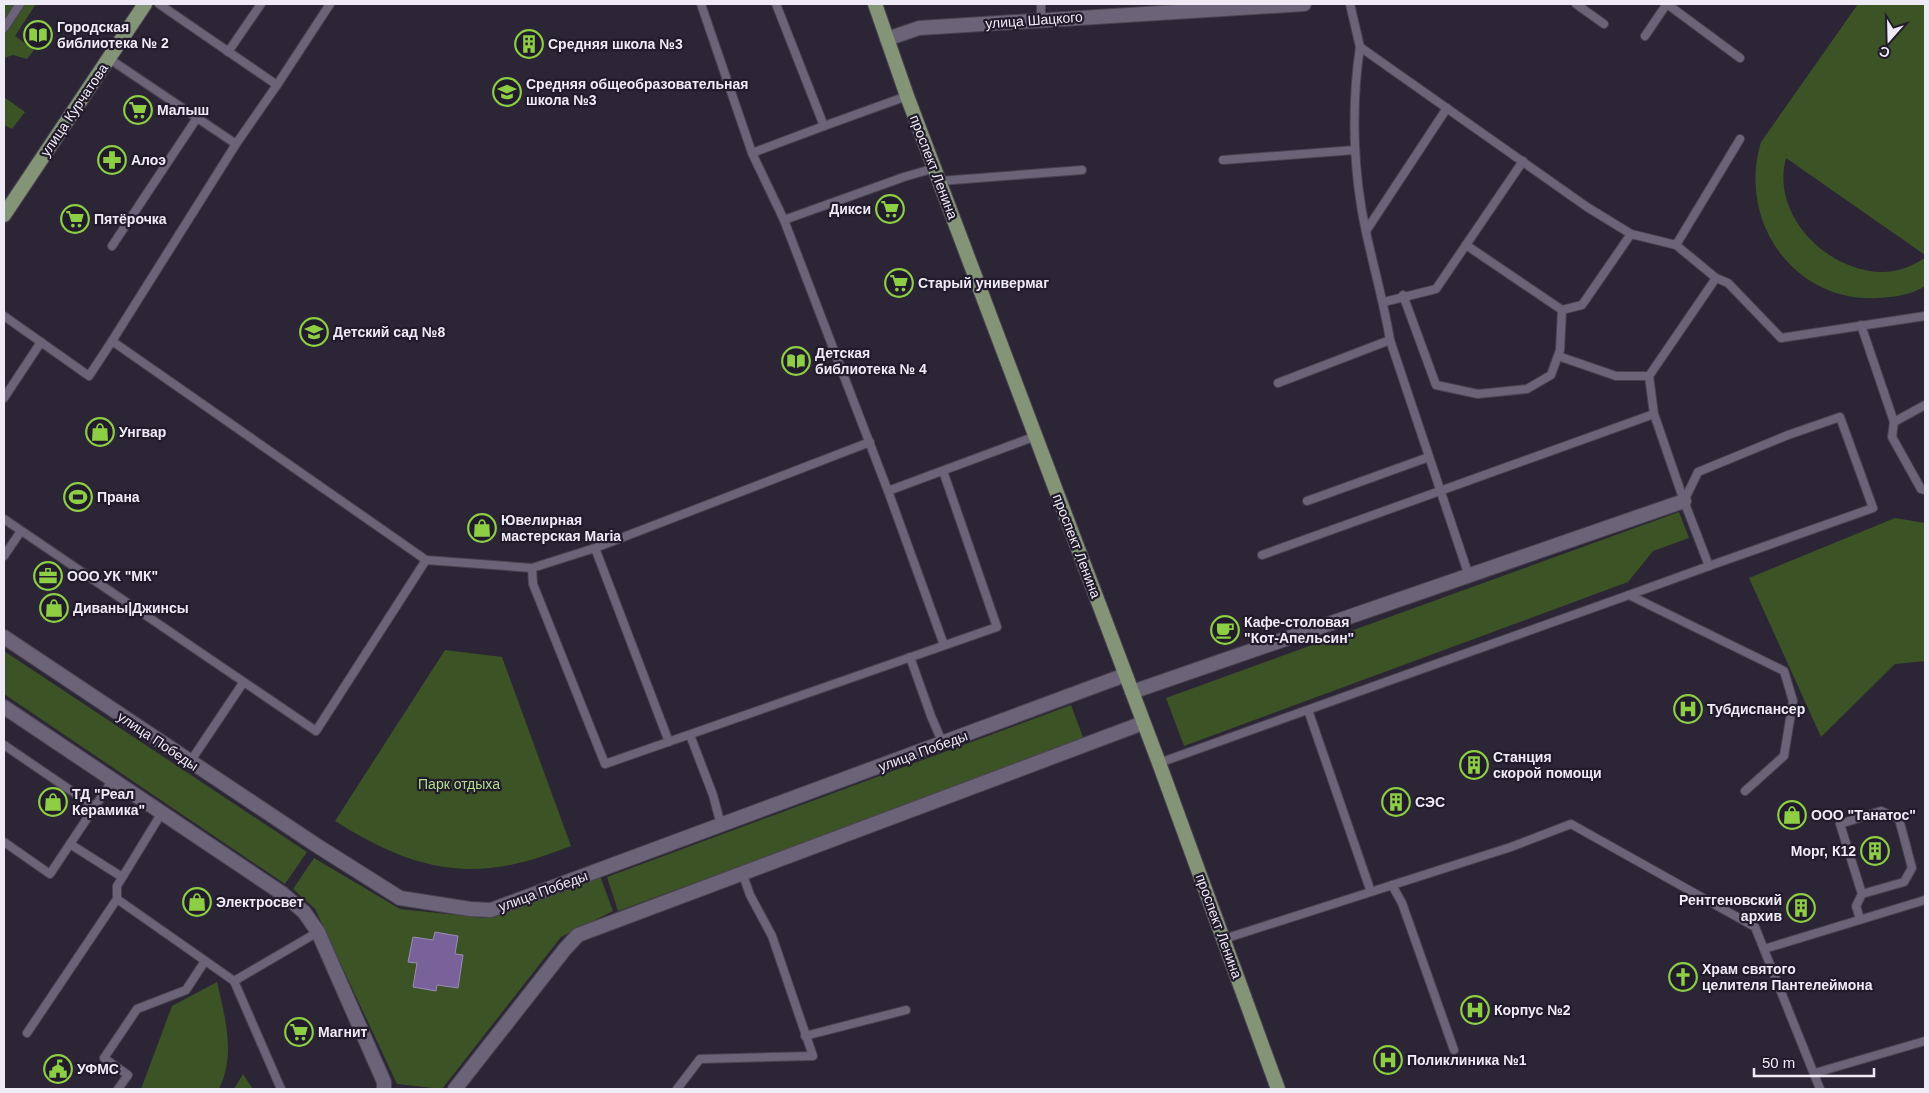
<svg xmlns="http://www.w3.org/2000/svg" width="1929" height="1093" font-family="Helvetica,sans-serif">
<style>
.green{fill:#3c5326}
.water{fill:#79629a;stroke:#9c8bb6}
.lines{fill:none;stroke-linecap:round;stroke-linejoin:round}
.service-casing{stroke:#494350;stroke-width:10}
.minor-casing{stroke:#494350;stroke-width:16}
.tertiary-casing{stroke:#494350;stroke-width:16}
.primary-casing{stroke:#494350;stroke-width:16}
.service{stroke:#6b6377;stroke-width:8}
.minor{stroke:#6b6377;stroke-width:14}
.tertiary{stroke:#6b6377;stroke-width:14}
.primary{stroke:#849477;stroke-width:14}
.labels{text-anchor:middle;dominant-baseline:central;stroke-width:4.5;stroke-linejoin:round;paint-order:stroke}
.street-label{font-size:14px;fill:#efebf6;stroke:#211b2b}
.poi-label{font-size:14px;font-weight:bold;fill:#efebf6;stroke:#211b2b;text-anchor:start}
.park-label{font-size:14px;fill:#b1de89;stroke:#211b2b}
</style>
<rect width="100%" height="100%" fill="#2b2535"/>
<!-- green -->
<g class="green">
<path d="M4,4H36L15,36L34,50L27,59L13,55L4,58Z"/>
<path d="M1858,4H1925V255L1786,158C1771,213 1823,268 1878,272C1896,273 1910,267 1925,258V286C1912,295 1894,297 1878,298C1793,303 1737,220 1761,142Z"/>
<path d="M4,97L25,112L12,129L4,125Z"/>
<path d="M1679,512L1689,538L1653,551L1628,582L1184,746L1166,698Z"/>
<path d="M1895,518L1925,523V661L1895,664L1821,737L1749,578Z"/>
<path d="M445,650L502,657L571,846C555,852 539,858 523,862C450,881 396,859 335,821Z"/>
<path d="M4,651L307,852L285,884L4,694Z"/>
<path d="M1071,705L1084,740L618,911L607,877Z"/>
<path d="M314,858L400,909L485,918L600,876L613,911L561,937L442,1089L397,1084L315,909L293,889Z"/>
<path d="M217,982C225,1017 236,1055 219,1089H141L172,1006Z"/>
<path d="M243,1074L253,1089H234Z"/>
</g>
<!-- water -->
<path class="water" d="M435,932L458,936L455,954L463,955L458,988L437,985L436,991L413,987L417,963L408,962L413,937L433,940Z"/>
<g class="lines">
<defs>
<g id="service">
<path d="M701,4L752,153L784,220L888,491L1036,436"/>
<path d="M776,4L824,126L907,96"/>
<path d="M1041,4V19"/>
<path d="M1350,4L1360,47L1587,207L1631,234L1676,245L1716,278L1649,376L1654,414"/>
<path d="M1576,4L1604,24"/>
<path d="M1667,4L1740,58"/>
<path d="M4,28L20,4"/>
<path d="M1645,36L1666,5"/>
<path d="M1360,47C1351,107 1353,173 1366,232C1374,269 1384,303 1390,340L1469,576"/>
<path d="M228,52L261,4"/>
<path d="M108,58L236,144"/>
<path d="M277,85L330,4"/>
<path d="M752,153L824,126"/>
<path d="M1223,160L1355,150"/>
<path d="M940,181L1082,170"/>
<path d="M784,220L904,177L935,168"/>
<path d="M1366,231L1447,108"/>
<path d="M1466,245L1562,310L1582,305L1631,234"/>
<path d="M1676,245L1740,139"/>
<path d="M112,246L197,118"/>
<path d="M1716,278L1728,283L1781,338L1925,316"/>
<path d="M1403,295L1436,385L1478,394L1527,389L1551,375L1560,350L1562,310"/>
<path d="M1384,302L1436,289L1523,161"/>
<path d="M4,316L89,376L112,341L426,560L532,568L595,548L870,442"/>
<path d="M1861,325L1894,422L1925,405"/>
<path d="M112,341L236,144L277,85L159,4"/>
<path d="M1558,356L1616,376H1649"/>
<path d="M1278,383L1390,340"/>
<path d="M4,398L41,342"/>
<path d="M1894,422L1892,437L1921,489L1925,490"/>
<path d="M888,491L944,645"/>
<path d="M1307,501L1429,457"/>
<path d="M4,519L316,731L426,560"/>
<path d="M595,548L669,742"/>
<path d="M1262,555L1654,414L1684,501L1709,566L1873,508L1840,417L1788,435L1698,472L1684,501"/>
<path d="M4,556L21,531"/>
<path d="M532,568L533,584L605,764L997,627L943,471"/>
<path d="M1629,595L1709,566"/>
<path d="M910,657L931,716L943,744"/>
<path d="M1308,710L1371,892"/>
<path d="M690,735L713,795L721,825"/>
<path d="M4,745L95,807"/>
<path d="M190,762L243,683"/>
<path d="M1159,763L1629,595L1784,671L1793,701L1784,756L1745,791"/>
<path d="M4,842L50,874L112,781"/>
<path d="M70,844L122,877"/>
<path d="M1392,885L1402,903L1454,1050"/>
<path d="M117,899V886L161,814"/>
<path d="M1860,919L1856,906L1862,894L1840,824L1881,811L1899,819L1912,868L1904,882L1862,894"/>
<path d="M1224,939L1511,847L1571,824L1755,927L1820,1089"/>
<path d="M1764,949L1925,900"/>
<path d="M234,981L318,932"/>
<path d="M27,1033L117,899L234,981L281,1089"/>
<path d="M805,1036L906,1010"/>
<path d="M1815,1073L1925,1041"/>
<path d="M118,1089L128,1075L104,1058L137,1009L186,990L205,961"/>
<path d="M677,1089L700,1059L813,1056L772,936L750,895L743,875"/>
</g>
<path id="minor" d="M1132,692L1684,501"/>
<g id="tertiary">
<path d="M887,39L919,28L1304,4"/>
<path d="M4,637L316,845L400,898L470,909L491,910L1125,675"/>
<path d="M4,707L283,894L304,912L318,932L384,1082V1089"/>
<path d="M455,1089L565,949L578,935L1143,723"/>
</g>
<g id="primary">
<path d="M875,4L907,96L1159,763L1278,1089"/>
<path d="M4,215L145,4"/>
</g>
</defs>
<!-- service casing -->
<use href="#service" class="service-casing"/>
<!-- minor casing -->
<use href="#minor" class="minor-casing"/>
<!-- tertiary casing -->
<use href="#tertiary" class="tertiary-casing"/>
<!-- primary casing -->
<use href="#primary" class="primary-casing"/>
<!-- service -->
<use href="#service" class="service"/>
<!-- minor -->
<use href="#minor" class="minor"/>
<!-- tertiary -->
<use href="#tertiary" class="tertiary"/>
<!-- primary -->
<use href="#primary" class="primary"/>
</g>
<!-- icons -->
<defs>
<symbol id="library-ring" viewBox="-11 -11 22 22"><circle r="9.5" fill="#211b2b" stroke="#8dce44" stroke-width="1.5"/><path d="M-6-4Q-3-5.5-.7-3.5V5Q-3 3-6 4ZM6-4Q3-5.5 .7-3.5V5Q3 3 6 4Z" fill="#8dce44"/></symbol>
<symbol id="building-ring" viewBox="-11 -11 22 22"><circle r="9.5" fill="#211b2b" stroke="#8dce44" stroke-width="1.5"/><path d="M-4-6H4V6H1V3H-1V6H-4ZM-2.5-4.3h1.7v1.8h-1.7ZM.8-4.3h1.7v1.8H.8ZM-2.5-1h1.7V.8h-1.7ZM.8-1h1.7V.8H.8Z" fill="#8dce44"/></symbol>
<symbol id="school-ring" viewBox="-11 -11 22 22"><circle r="9.5" fill="#211b2b" stroke="#8dce44" stroke-width="1.5"/><path d="M0-5L7-2L0 1L-7-2ZM-4 1L0 2.5L4 1V4Q0 6-4 4Z" fill="#8dce44"/></symbol>
<symbol id="supermarket-ring" viewBox="-11 -11 22 22"><circle r="9.5" fill="#211b2b" stroke="#8dce44" stroke-width="1.5"/><path d="M-6-5.5h2.5l.6 2H6L4.5 2H-2.5L-4.4-4H-6ZM-1.5 3.2a1.3 1.3 0 1 0 .1 0ZM3 3.2a1.3 1.3 0 1 0 .1 0Z" fill="#8dce44"/></symbol>
<symbol id="pharmacy-ring" viewBox="-11 -11 22 22"><circle r="9.5" fill="#211b2b" stroke="#8dce44" stroke-width="1.5"/><path d="M-2-6h4v4h4v4h-4v4h-4v-4h-4v-4h4Z" fill="#8dce44"/></symbol>
<symbol id="shop-ring" viewBox="-11 -11 22 22"><circle r="9.5" fill="#211b2b" stroke="#8dce44" stroke-width="1.5"/><path d="M-5-2.5h2.3a2.7 3.5 0 0 1 5.4 0H5L5.5 6h-11ZM-1.5-2.5h3a1.5 2.3 0 0 0-3 0Z" fill="#8dce44"/></symbol>
<symbol id="stadium-ring" viewBox="-11 -11 22 22"><circle r="9.5" fill="#211b2b" stroke="#8dce44" stroke-width="1.5"/><path d="M0-5a6.5 5 0 1 0 0 10a6.5 5 0 1 0 0-10ZM-3.5-1.8h7v3.6h-7Z" fill="#8dce44"/></symbol>
<symbol id="office-ring" viewBox="-11 -11 22 22"><circle r="9.5" fill="#211b2b" stroke="#8dce44" stroke-width="1.5"/><path d="M-6-3h4V-5.5h4V-3h4V5H-6ZM-1-4.5V-3h2v-1.5ZM-6 0V1H6V0Z" fill="#8dce44"/></symbol>
<symbol id="cafe-ring" viewBox="-11 -11 22 22"><circle r="9.5" fill="#211b2b" stroke="#8dce44" stroke-width="1.5"/><path d="M-5.5-4.5H6V0H3Q3 3.5 0 3.5H-2.5Q-5.5 3.5-5.5 0ZM3-3.2v2h1.7v-2ZM-6 4.5H4V6H-6Z" fill="#8dce44"/></symbol>
<symbol id="hospital-ring" viewBox="-11 -11 22 22"><circle r="9.5" fill="#211b2b" stroke="#8dce44" stroke-width="1.5"/><path d="M-5-5h3v3.5h4V-5h3V5h-3V1.5h-4V5h-3Z" fill="#8dce44"/></symbol>
<symbol id="church-ring" viewBox="-11 -11 22 22"><circle r="9.5" fill="#211b2b" stroke="#8dce44" stroke-width="1.5"/><path d="M-1.2-6h2.4v3.5h3.3v2.4h-3.3V6h-2.4V-.1h-3.3v-2.4h3.3Z" fill="#8dce44"/></symbol>
<symbol id="civic-ring" viewBox="-11 -11 22 22"><circle r="9.5" fill="#211b2b" stroke="#8dce44" stroke-width="1.5"/><path d="M-.6-6.5H3V-4.5H.6V-3L4-1V1h2V6H-6V1h2V-1L-.6-3ZM-1.2 2.5V6h2.4V2.5Z" fill="#8dce44"/></symbol>
</defs>
<g fill-rule="evenodd">
<use href="#library-ring" x="22" y="19" width="32" height="32"/>
<use href="#building-ring" x="513" y="28" width="32" height="32"/>
<use href="#school-ring" x="491" y="76" width="32" height="32"/>
<use href="#supermarket-ring" x="122" y="94" width="32" height="32"/>
<use href="#pharmacy-ring" x="96" y="144" width="32" height="32"/>
<use href="#supermarket-ring" x="874" y="193" width="32" height="32"/>
<use href="#supermarket-ring" x="59" y="203" width="32" height="32"/>
<use href="#supermarket-ring" x="883" y="267" width="32" height="32"/>
<use href="#school-ring" x="298" y="316" width="32" height="32"/>
<use href="#library-ring" x="780" y="345" width="32" height="32"/>
<use href="#shop-ring" x="84" y="416" width="32" height="32"/>
<use href="#stadium-ring" x="62" y="481" width="32" height="32"/>
<use href="#shop-ring" x="466" y="512" width="32" height="32"/>
<use href="#office-ring" x="32" y="560" width="32" height="32"/>
<use href="#shop-ring" x="38" y="592" width="32" height="32"/>
<use href="#cafe-ring" x="1209" y="614" width="32" height="32"/>
<use href="#hospital-ring" x="1672" y="693" width="32" height="32"/>
<use href="#building-ring" x="1458" y="749" width="32" height="32"/>
<use href="#shop-ring" x="37" y="786" width="32" height="32"/>
<use href="#building-ring" x="1380" y="786" width="32" height="32"/>
<use href="#shop-ring" x="1776" y="799" width="32" height="32"/>
<use href="#building-ring" x="1859" y="835" width="32" height="32"/>
<use href="#shop-ring" x="181" y="886" width="32" height="32"/>
<use href="#building-ring" x="1785" y="892" width="32" height="32"/>
<use href="#church-ring" x="1667" y="961" width="32" height="32"/>
<use href="#hospital-ring" x="1459" y="994" width="32" height="32"/>
<use href="#supermarket-ring" x="283" y="1016" width="32" height="32"/>
<use href="#hospital-ring" x="1372" y="1044" width="32" height="32"/>
<use href="#civic-ring" x="42" y="1053" width="32" height="32"/>
</g>
<g class="labels">
<!-- street labels -->
<g class="street-label">
<text transform="translate(1034 20) rotate(-4)">улица Шацкого</text>
<text transform="translate(74 110) rotate(-56)">улица Курчатова</text>
<text transform="translate(934 167) rotate(69)">проспект Ленина</text>
<text transform="translate(1077 546) rotate(69)">проспект Ленина</text>
<text transform="translate(158 741) rotate(34)">улица Победы</text>
<text transform="translate(923 751) rotate(-20)">улица Победы</text>
<text transform="translate(543 891) rotate(-20)">улица Победы</text>
<text transform="translate(1219 926) rotate(70)">проспект Ленина</text>
</g>
<!-- poi labels -->
<g class="poi-label">
<text x="57" y="27">Городская<tspan x="57" dy="16">библиотека № 2</tspan></text>
<text x="548" y="44">Средняя школа №3</text>
<text x="526" y="84">Средняя общеобразовательная<tspan x="526" dy="16">школа №3</tspan></text>
<text x="157" y="110">Малыш</text>
<text x="131" y="160">Алоэ</text>
<text x="871" y="209" text-anchor="end">Дикси</text>
<text x="94" y="219">Пятёрочка</text>
<text x="918" y="283">Старый универмаг</text>
<text x="333" y="332">Детский сад №8</text>
<text x="815" y="353">Детская<tspan x="815" dy="16">библиотека № 4</tspan></text>
<text x="119" y="432">Унгвар</text>
<text x="97" y="497">Прана</text>
<text x="501" y="520">Ювелирная<tspan x="501" dy="16">мастерская Maria</tspan></text>
<text x="67" y="576">ООО УК "МК"</text>
<text x="73" y="608">Диваны|Джинсы</text>
<text x="1244" y="622">Кафе-столовая<tspan x="1244" dy="16">"Кот-Апельсин"</tspan></text>
<text x="1707" y="709">Тубдиспансер</text>
<text x="1493" y="757">Станция<tspan x="1493" dy="16">скорой помощи</tspan></text>
<text x="72" y="794">ТД "Реал<tspan x="72" dy="16">Керамика"</tspan></text>
<text x="1415" y="802">СЭС</text>
<text x="1811" y="815">ООО "Танатос"</text>
<text x="1856" y="851" text-anchor="end">Морг, К12</text>
<text x="1782" y="900" text-anchor="end">Рентгеновский<tspan x="1782" dy="16">архив</tspan></text>
<text x="216" y="902">Электросвет</text>
<text x="1702" y="969">Храм святого<tspan x="1702" dy="16">целителя Пантелеймона</tspan></text>
<text x="1494" y="1010">Корпус №2</text>
<text x="318" y="1032">Магнит</text>
<text x="1407" y="1060">Поликлиника №1</text>
<text x="77" y="1069">УФМС</text>
</g>
<!-- park labels -->
<g class="park-label">
<text x="459" y="784">Парк отдыха</text>
</g>
</g>
<!-- border -->
<rect width="1929" height="1093" fill="none" stroke="#efebf6" stroke-width="10"/>
<!-- north arrow -->
<g transform="translate(1889 40) rotate(200)" stroke="#211b2b" stroke-width="4" paint-order="stroke">
<path d="M0-4L9 19L0 12L-9 19Z" fill="#efebf6"/>
<text y="-8" font-size="14" font-weight="bold" text-anchor="middle" fill="#efebf6">С</text>
</g>
<!-- scale -->
<path d="M1754 1068v8h120v-8" fill="none" stroke="#efebf6" stroke-width="2.5"/>
<text x="1762" y="1068" font-size="15" fill="#efebf6" stroke="#211b2b" stroke-width="4" paint-order="stroke">50 m</text>
</svg>
